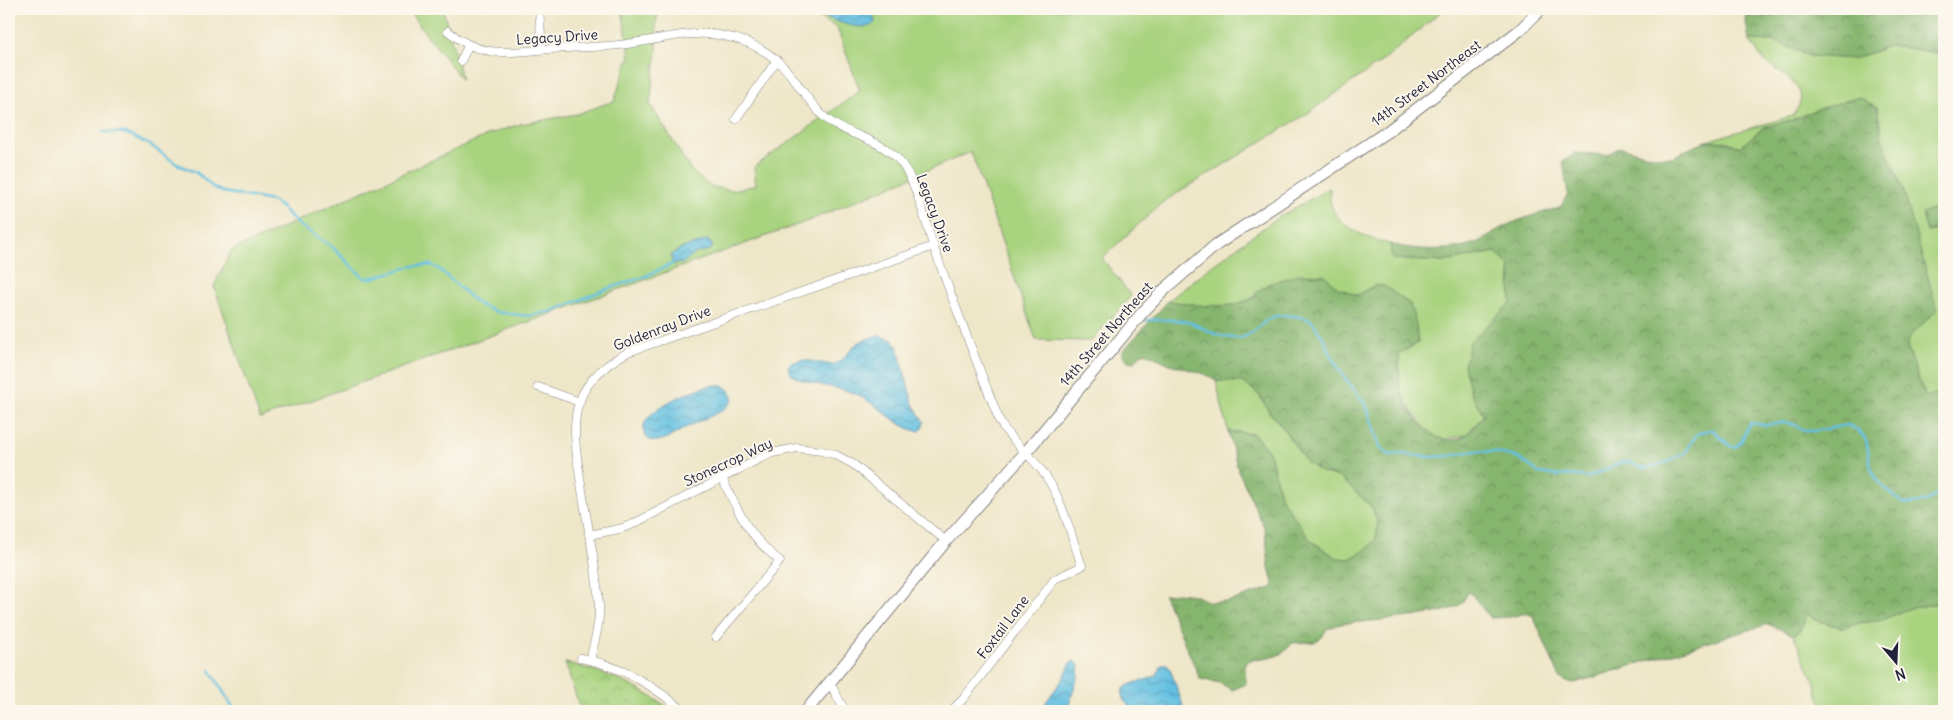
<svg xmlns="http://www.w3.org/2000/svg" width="1953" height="720" font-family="Delius,sans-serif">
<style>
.grass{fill:#a8d37f;stroke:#657a5d}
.forest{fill:url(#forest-crowns);stroke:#546c54}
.park{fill:url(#park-crowns);stroke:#657a5d}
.water{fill:url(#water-waves);stroke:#42718e}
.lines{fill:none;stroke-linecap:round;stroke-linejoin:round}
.stream{stroke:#63c0e1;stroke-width:2.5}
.street-casing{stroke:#888482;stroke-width:9}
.secondary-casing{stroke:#888482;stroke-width:13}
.street{stroke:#fff;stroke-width:8}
.secondary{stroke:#fff;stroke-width:11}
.labels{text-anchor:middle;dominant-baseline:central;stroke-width:4;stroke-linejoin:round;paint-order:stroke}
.street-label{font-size:14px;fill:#22223b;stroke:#fbf7ec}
</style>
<defs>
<pattern id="forest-crowns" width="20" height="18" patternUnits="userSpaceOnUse" patternTransform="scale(1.25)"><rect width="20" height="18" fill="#86b56e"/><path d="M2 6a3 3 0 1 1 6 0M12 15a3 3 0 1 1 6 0" fill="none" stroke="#6d935c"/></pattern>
<pattern id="park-crowns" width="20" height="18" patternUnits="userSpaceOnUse" patternTransform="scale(1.25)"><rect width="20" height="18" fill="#a8d37f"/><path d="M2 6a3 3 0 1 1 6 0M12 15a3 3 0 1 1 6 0" fill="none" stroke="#90b56f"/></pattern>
<pattern id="water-waves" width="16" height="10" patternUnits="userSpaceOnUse" patternTransform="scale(1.25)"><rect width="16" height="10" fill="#63c0e1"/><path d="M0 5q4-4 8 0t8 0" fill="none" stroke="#519cb8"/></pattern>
</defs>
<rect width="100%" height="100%" fill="#fbf7ec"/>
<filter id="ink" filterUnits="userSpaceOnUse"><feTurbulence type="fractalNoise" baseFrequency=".02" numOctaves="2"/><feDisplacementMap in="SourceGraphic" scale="10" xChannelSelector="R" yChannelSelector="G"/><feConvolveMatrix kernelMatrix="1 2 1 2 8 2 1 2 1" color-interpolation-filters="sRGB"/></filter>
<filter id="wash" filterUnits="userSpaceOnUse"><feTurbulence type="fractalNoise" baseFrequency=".0096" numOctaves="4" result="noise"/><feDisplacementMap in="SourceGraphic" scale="20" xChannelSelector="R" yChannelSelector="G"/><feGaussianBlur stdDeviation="1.12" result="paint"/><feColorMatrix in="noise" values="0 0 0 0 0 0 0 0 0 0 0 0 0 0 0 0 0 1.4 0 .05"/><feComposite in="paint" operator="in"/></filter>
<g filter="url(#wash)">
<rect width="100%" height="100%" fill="#eee6c8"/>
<!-- grass -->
<g class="grass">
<path d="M407,9H443L462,80Z"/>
<path d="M622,9H660L656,22L657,49L650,104L692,172L711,187L733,190L756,185L754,167L860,91L837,28L805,9H1444L1385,59L1305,115L1163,202L1102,258L1131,296L1091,341L1036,340L971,152L808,221L260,419L214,286L231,251L490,134L521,124L577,114L614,101L630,55Z"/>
<path d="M1749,40L1774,41L1809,56L1854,59L1891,45L1941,54L1944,57V205L1922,215L1927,232L1944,229V392L1943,393L1925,397L1907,346L1910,336L1937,310L1904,193L1882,139L1877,107L1821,108L1792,120L1764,127L1740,147L1726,141L1703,142L1792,116C1817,86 1781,77 1763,59C1758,54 1754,46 1749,40Z"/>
<path d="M1330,188C1330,193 1329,199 1331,204C1337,227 1368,239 1390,244L1392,259L1443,262L1496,252L1510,267L1511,303L1470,342L1472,396L1484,415L1466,435L1442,440L1428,432L1413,413L1400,391L1399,354L1418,343L1384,286C1373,285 1366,289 1357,296L1338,288L1325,275L1257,292C1244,315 1189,304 1168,301L1213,265L1277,218Z"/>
<path d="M1216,381L1242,382L1251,388L1260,396L1270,413L1281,425L1306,462L1321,472L1339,477L1372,507L1378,524L1376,539L1366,550L1350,559L1337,558L1310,540L1280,496L1270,453L1254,434L1228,431Z"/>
<path d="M1944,602V711H1822L1816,685L1793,635L1799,632L1808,614L1816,620L1843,628L1859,623L1882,620L1907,609Z"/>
</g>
<!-- forest -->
<g class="forest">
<path d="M1764,9H1944V57L1941,54L1891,45L1854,59L1809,56L1774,41L1749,40L1745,15L1763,18Z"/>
<path d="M1859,97L1877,107L1882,139L1904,192L1937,310L1910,336L1907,346L1925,397L1944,392V602L1907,609L1882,620L1859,623L1843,628L1816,620L1808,614L1799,632L1793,635L1768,624L1575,683L1567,682L1560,678L1533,616L1526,613L1511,617L1490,618L1470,592C1465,595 1465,600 1461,604C1447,617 1363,621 1340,624L1327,629L1322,637L1315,642L1292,643C1283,658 1266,659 1250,660L1245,665L1246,684L1232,690L1220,683L1200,679L1164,595L1178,593L1194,595L1210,602H1227L1274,587L1269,567L1265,529L1238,470L1228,431L1254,434L1270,453L1280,496L1310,540L1337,558L1350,559L1366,550L1376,539L1378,524L1372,507L1339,477L1321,472L1306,462L1281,425L1270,413L1260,396L1251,388L1242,382L1216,381L1204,374L1170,364L1144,352L1134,362L1128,361L1121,353L1168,301L1207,306L1234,305L1254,298L1257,292L1268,284L1298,274L1325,275L1338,288L1357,295L1376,285L1384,286L1410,304L1416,325L1418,343L1399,354C1399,362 1399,386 1401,393C1410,416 1438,454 1466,435C1473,430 1479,421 1484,415L1472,396L1464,366L1470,342L1511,303L1510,267L1496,252L1443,262L1392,259L1390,244C1415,251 1453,252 1478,242C1486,239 1493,232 1501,228C1520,219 1539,213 1560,208L1568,194L1563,162L1575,153L1607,155L1620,147C1636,150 1653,159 1670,157C1675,157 1680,153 1684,151C1707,140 1717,138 1740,147L1764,127L1792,120L1821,108Z"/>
<path d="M1944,205V229L1927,232L1922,214Z"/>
</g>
<!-- park -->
<path class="park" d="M565,663C606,671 639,687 673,711H581Z"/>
<!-- water -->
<g class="water">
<path d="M808,9H872L875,23C863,35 822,16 808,9Z"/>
<path d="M708,240L713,246L710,250L696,253L682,263L672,264L671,255L680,249Z"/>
<path d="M877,335L893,340L898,348L913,404L924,422L922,429L919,431C903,432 874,401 856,394C841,387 799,384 790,373L788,367L790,363L803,360L834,365L843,359L857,343Z"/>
<path d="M713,385C724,385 734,389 732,402L720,412C709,417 697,422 685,428C677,433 667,440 657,441C653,442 650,441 647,438C627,414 696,388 713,385Z"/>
<path d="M1074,661L1079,665L1078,676L1067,711H1046V702L1063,679L1071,663Z"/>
<path d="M1163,664H1167L1170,669L1185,711H1134L1125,702L1122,691C1132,677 1157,685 1161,666Z"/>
</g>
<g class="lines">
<!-- stream -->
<g class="stream">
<path d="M103,132L125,133L130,135L150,145L177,164L197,173L214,188L223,192L272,201L281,207L299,225L331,246L364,278H371L413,266L431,265L439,269L478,304L496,312L528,316L553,311L601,291L646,276L672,264"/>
<path d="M1142,320C1159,320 1175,318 1191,323C1207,329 1220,339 1238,338C1251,337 1258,327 1267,320C1277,312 1300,316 1311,320L1325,340L1332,358L1344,377L1366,405L1380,447L1389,455L1403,454L1428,457L1450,456L1472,451L1494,452L1519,458L1539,473L1559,476L1567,475L1589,477L1622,462H1630L1639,467L1646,468L1667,462L1685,453L1697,434L1709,430H1713L1730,446L1735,447C1745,443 1743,430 1751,423L1763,425L1786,422L1795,425L1804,430L1814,431L1848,425C1875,438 1864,449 1872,470C1876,481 1883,487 1892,494C1896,497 1899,502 1904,503C1918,507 1933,498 1944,491"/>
<path d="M210,670L235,711"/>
</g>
</g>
</g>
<g filter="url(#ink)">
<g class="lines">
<defs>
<g id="street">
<path d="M539,9L542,48"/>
<path d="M448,31C487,64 521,49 567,48C587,47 607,47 627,44C658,40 693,29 724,36C752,41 776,55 793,78C802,90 811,104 822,115C843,135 877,137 897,158C916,178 924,218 933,245C954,304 977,363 1000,422C1010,441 1029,453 1042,471C1062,496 1071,536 1082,566L1055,579L964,698L951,711"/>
<path d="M461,61L468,46"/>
<path d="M736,119L777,60"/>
<path d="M538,387L580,402"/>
<path d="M589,535L619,529L631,525L761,458L772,453L797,448L822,451L834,454L853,464L946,541"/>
<path d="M716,637L780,561C748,536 739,513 722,478"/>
<path d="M581,658C623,667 651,684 684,711"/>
<path d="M590,660C594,643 600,625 599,607C597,568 588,529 582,490C572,426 563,388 628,352L934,246"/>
<path d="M830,683L845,711"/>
</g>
<path id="secondary" d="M806,711L946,541L1026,452L1142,313L1164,290L1216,245L1388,131L1520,30L1541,9"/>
</defs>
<!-- street casing -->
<use href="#street" class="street-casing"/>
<!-- secondary casing -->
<use href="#secondary" class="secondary-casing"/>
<!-- street -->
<use href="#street" class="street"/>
<!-- secondary -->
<use href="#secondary" class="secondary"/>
</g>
</g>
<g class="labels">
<!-- street labels -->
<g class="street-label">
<text transform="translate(557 37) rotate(-4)">Legacy Drive</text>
<text transform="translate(1426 83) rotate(-37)">14th Street Northeast</text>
<text transform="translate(935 213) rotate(70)">Legacy Drive</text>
<text transform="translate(662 328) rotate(-21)">Goldenray Drive</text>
<text transform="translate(1106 334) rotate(-49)">14th Street Northeast</text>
<text transform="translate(728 462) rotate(-25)">Stonecrop Way</text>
<text transform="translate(1003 627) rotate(-53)">Foxtail Lane</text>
</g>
</g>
<!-- margin -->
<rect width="1953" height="720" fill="none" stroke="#fbf7ec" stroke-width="30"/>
<!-- north arrow -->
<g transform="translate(1896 662) rotate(161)" stroke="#fbf7ec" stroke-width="4" paint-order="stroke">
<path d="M0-4L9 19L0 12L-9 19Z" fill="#22223b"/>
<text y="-8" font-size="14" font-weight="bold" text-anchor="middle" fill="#22223b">N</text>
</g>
</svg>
